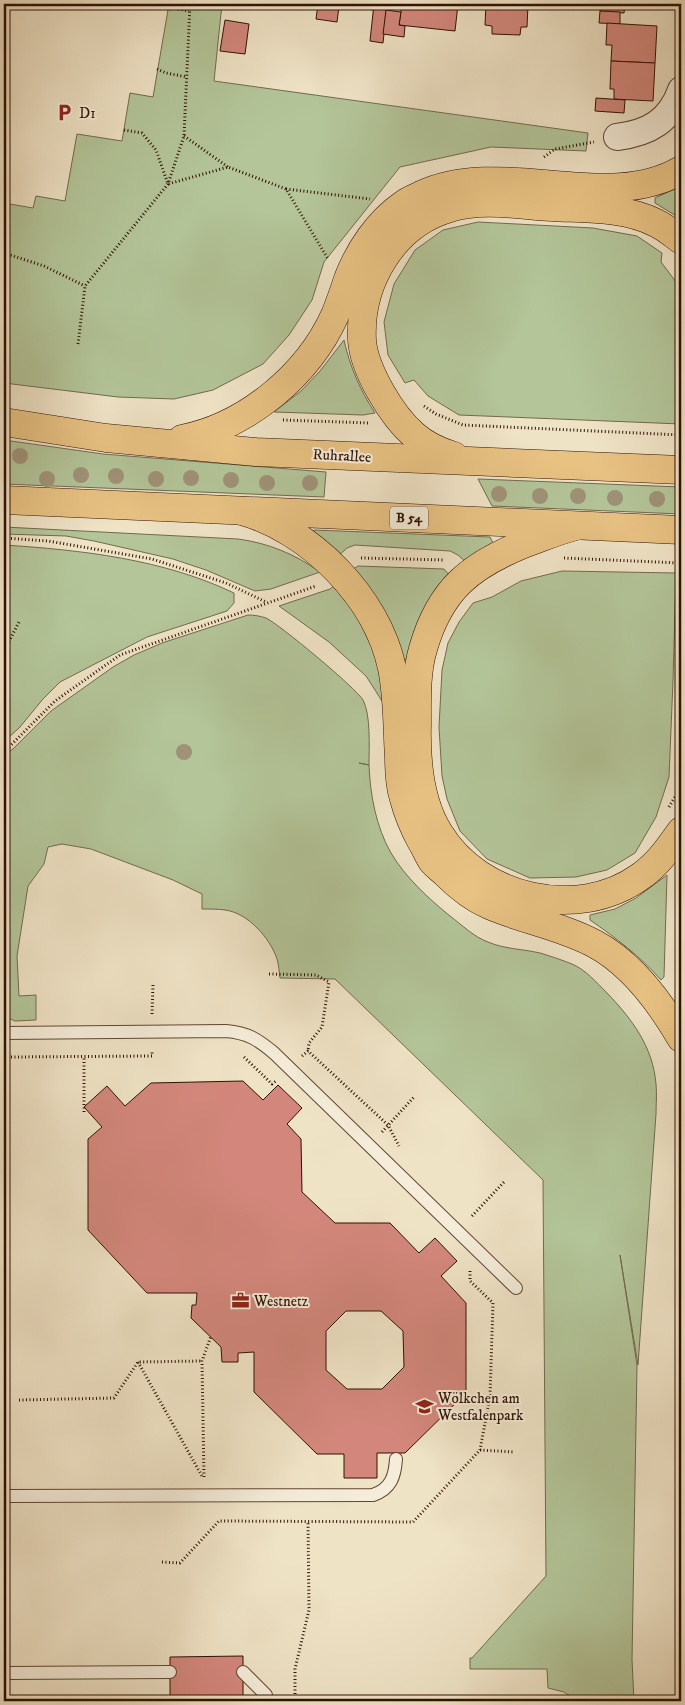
<svg xmlns="http://www.w3.org/2000/svg" width="685" height="1705" font-family="'IM FELL DW Pica',serif">
<style>
.green{fill:#b3c599;stroke:#726a4e}
.building{fill:#d3877c;stroke:#301003;fill-rule:evenodd}
.lines{fill:none;stroke-linecap:round;stroke-linejoin:round}
.service-casing{stroke:#604534;stroke-width:14}
.minor-casing{stroke:#604534;stroke-width:28}
.trunk-casing{stroke:#301003;stroke-width:29}
.path{stroke:#301003;stroke-width:3;stroke-dasharray:1 2.5;stroke-linecap:butt}
.service{stroke:#f5edda;stroke-width:12}
.minor{stroke:#f5edda;stroke-width:26}
.trunk{stroke:#e8c283;stroke-width:28}
.tree{fill:#9f9278}
.labels{text-anchor:middle;dominant-baseline:central;stroke-width:4;stroke-linejoin:round;paint-order:stroke}
.shield{fill:#f5edda;stroke:#6b5244;stroke-width:1}
.shield-label{font-size:14px;font-weight:bold;fill:#301003}
.poi-label{font-size:15px;fill:#301003;stroke:#f5edda;text-anchor:start}
.street-label{font-size:15px;fill:#301003;stroke:#f5edda}
</style>
<rect width="100%" height="100%" fill="#efe3c6"/>
<filter id="stains"><feTurbulence type="fractalNoise" baseFrequency=".004" numOctaves="4"/><feColorMatrix values="0 0 0 0 .2 0 0 0 0 .09 0 0 0 0 .02 0 0 0 .5 -.17"/></filter>
<radialGradient id="worn" r=".72"><stop offset=".6" stop-color="#630" stop-opacity="0"/><stop offset="1" stop-color="#630" stop-opacity=".3"/></radialGradient>
<!-- green -->
<g class="green">
<path d="M169,4H222L214,81L588,133L586,151L491,147L400,167L324,262L312,300L289,335L263,364L213,390L174,399L118,397L4,383V203L33,208L36,196L65,201L77,134L122,141L130,93L153,97Z"/>
<path d="M681,186V219L655,203V198Z"/>
<path d="M478,222L593,228L637,236L662,253L661,262L679,286L681,298V424L459,415L428,396L414,380L405,383L388,355L384,322L394,284L415,250L443,230Z"/>
<path d="M344,340C350,367 360,390 375,413L363,415L274,412L301,391L320,371Z"/>
<path d="M4,440L103,454L326,472L324,497L4,484Z"/>
<path d="M478,479L681,487V514L492,506Z"/>
<path d="M4,527L238,539C268,543 295,554 320,572L271,589L255,591L206,570L173,559L94,541L66,536L4,534Z"/>
<path d="M314,530L490,537L493,543L467,563L458,555L450,551L355,545L347,548L336,558L311,534Z"/>
<path d="M4,545C81,550 163,559 234,593V603L227,611L147,637L60,682L43,699L20,727L4,742Z"/>
<path d="M358,566L444,569L450,576L406,660L402,657L350,571Z"/>
<path d="M562,571L676,573L673,681L669,777L656,817L635,853L607,870L576,877L530,878L487,859L460,831L447,799L442,776L439,727L442,670L448,643L459,622L473,603L492,597L521,581Z"/>
<path d="M335,585L352,606L380,664L385,700L382,701L366,676L329,642L279,606L330,589Z"/>
<path d="M248,615C254,615 260,616 266,618C279,624 356,688 363,700C371,715 369,747 369,765L359,763L369,765C370,794 376,827 391,853C405,877 429,899 450,916C462,925 474,937 488,942C504,949 523,949 540,953C550,956 562,960 572,964C586,970 596,982 607,993C632,1019 653,1047 656,1084C657,1094 656,1104 656,1114L638,1365L620,1255L637,1365L632,1660L634,1701H577L564,1692L548,1688L547,1669H470V1658H472L546,1576L543,1180L335,979L280,978C279,972 279,965 277,959C270,938 248,913 225,910C218,909 209,909 202,909V894L173,880L91,849L62,844L48,847L44,864L28,886L17,956L19,996L36,995V1020L15,1021L8,1018L4,1000V756L14,748L51,711L113,667L134,655L162,643Z"/>
<path d="M667,875L664,977L661,980C640,956 616,938 590,920V915L615,909L636,898Z"/>
</g>
<!-- building -->
<g class="building">
<path d="M318,4H374V10L339,6L337,22L316,19Z"/>
<path d="M374,4L387,5L383,43L370,41Z"/>
<path d="M402,4H458L455,31L399,25Z"/>
<path d="M486,4H528L527,27H521L520,35L492,34V26L485,25Z"/>
<path d="M600,4H625L624,13L600,11Z"/>
<path d="M386,10L401,12L399,25L405,26L404,37L383,34Z"/>
<path d="M600,11L620,12V24L599,23Z"/>
<path d="M225,20L249,24L245,54L220,51Z"/>
<path d="M607,23L657,26L655,63L611,61L612,45H606Z"/>
<path d="M611,61L655,63L653,101L614,99V89H610Z"/>
<path d="M596,98L625,100L624,113L595,111Z"/>
<path d="M243,1081L263,1100L278,1085L302,1108L287,1124L301,1139L302,1192L335,1223H390L419,1253L435,1238L457,1261L441,1276L466,1303V1393L405,1453H377V1478H344V1454H317L254,1392V1352L238,1353V1362H222L221,1347L191,1318L192,1305H196L197,1293H147L88,1230V1139L102,1127L84,1107L107,1086L125,1106L151,1083ZM346,1311H381L403,1331L404,1367L382,1389H347L326,1370V1331Z"/>
<path d="M243,1656V1701H170V1657Z"/>
</g>
<g class="lines">
<defs>
<g id="service">
<path d="M4,1033L226,1031C248,1033 257,1039 274,1053L516,1288"/>
<path d="M4,1496L373,1495C391,1489 395,1476 396,1459"/>
<path d="M243,1672L266,1695"/>
<path d="M4,1673L170,1672"/>
</g>
<path id="minor" d="M617,137C649,133 670,121 681,90"/>
<g id="trunk">
<path d="M4,422L106,438L256,452L681,470"/>
<path d="M182,439C247,426 308,375 335,315C340,303 344,291 348,279C359,250 378,222 404,204C409,200 415,198 421,195C502,157 607,214 681,170"/>
<path d="M454,456C441,452 425,445 414,435C392,416 364,370 362,340C359,283 393,224 450,208C482,198 519,205 552,207C586,209 625,207 656,223C665,227 673,234 681,240"/>
<path d="M4,500L681,530"/>
<path d="M242,511C310,530 377,597 392,668C398,697 397,728 399,758C399,771 400,787 404,799C408,814 414,828 421,841C425,847 428,855 432,861C436,866 442,870 446,874C458,886 473,898 489,905C523,920 562,926 595,944C632,964 660,1002 681,1038"/>
<path d="M576,526C559,530 543,537 526,543C471,565 440,589 423,649C416,672 417,699 417,724C416,760 419,801 439,833C479,899 578,922 641,876C658,864 669,848 681,831"/>
</g>
</defs>
<!-- service casing -->
<use href="#service" class="service-casing"/>
<!-- minor casing -->
<use href="#minor" class="minor-casing"/>
<!-- trunk casing -->
<use href="#trunk" class="trunk-casing"/>
<!-- path -->
<g class="path">
<path d="M168,7L189,11"/>
<path d="M157,69L166,73L187,77"/>
<path d="M124,130L142,133L156,150L168,184L228,167L286,189L328,259"/>
<path d="M184,136L228,167"/>
<path d="M544,157L555,149L594,142"/>
<path d="M286,189L370,199"/>
<path d="M4,253L44,266L85,286"/>
<path d="M78,344L85,286L168,184L184,136L190,4"/>
<path d="M424,406L436,414L463,425L681,435"/>
<path d="M283,420L369,423"/>
<path d="M4,538L48,541L152,559L226,583L266,602"/>
<path d="M361,558L445,560"/>
<path d="M564,558L681,563"/>
<path d="M4,651L19,622"/>
<path d="M4,752L55,701L120,655L316,586"/>
<path d="M669,807L678,792L681,732"/>
<path d="M269,974L316,975L329,982L322,1027L309,1043L308,1051"/>
<path d="M677,984L680,877"/>
<path d="M152,1014L153,985"/>
<path d="M302,1056L308,1051L388,1125L399,1146"/>
<path d="M11,1057L152,1056V1050"/>
<path d="M244,1057L272,1084L276,1081"/>
<path d="M84,1112V1057"/>
<path d="M382,1132L414,1097"/>
<path d="M472,1216L504,1182"/>
<path d="M138,1362L203,1478"/>
<path d="M19,1400L114,1398L138,1362L202,1361"/>
<path d="M480,1450L514,1452"/>
<path d="M204,1477L202,1361L211,1336"/>
<path d="M162,1562L180,1563L219,1521L413,1522L480,1450L490,1396L493,1303L470,1281V1269"/>
<path d="M295,1701V1669L309,1610L308,1522"/>
</g>
<!-- service -->
<use href="#service" class="service"/>
<!-- minor -->
<use href="#minor" class="minor"/>
<!-- trunk -->
<use href="#trunk" class="trunk"/>
</g>
<!-- trees -->
<g class="tree">
<circle cx="20" cy="456" r="8"/>
<circle cx="81" cy="475" r="8"/>
<circle cx="116" cy="476" r="8"/>
<circle cx="191" cy="478" r="8"/>
<circle cx="47" cy="479" r="8"/>
<circle cx="156" cy="479" r="8"/>
<circle cx="231" cy="480" r="8"/>
<circle cx="267" cy="483" r="8"/>
<circle cx="310" cy="483" r="8"/>
<circle cx="499" cy="494" r="8"/>
<circle cx="540" cy="496" r="8"/>
<circle cx="578" cy="496" r="8"/>
<circle cx="615" cy="498" r="8"/>
<circle cx="657" cy="499" r="8"/>
<circle cx="184" cy="752" r="8"/>
</g>
<!-- icons -->
<defs>
<symbol id="parking-bare" viewBox="-9 -9 18 18"><path d="M-3.5-5.5H1a3.5 3.5 0 0 1 0 7H-1V5.5H-3.5ZM-1-3.4V-.6H.8a1.4 1.4 0 0 0 0-2.8Z" fill="#8f2418" stroke="#f5edda" stroke-width="2.5" paint-order="stroke"/></symbol>
<symbol id="office-bare" viewBox="-9 -9 18 18"><path d="M-6-3h4V-5.5h4V-3h4V5H-6ZM-1-4.5V-3h2v-1.5ZM-6 0V1H6V0Z" fill="#8f2418" stroke="#f5edda" stroke-width="2.5" paint-order="stroke"/></symbol>
<symbol id="school-bare" viewBox="-9 -9 18 18"><path d="M0-5L7-2L0 1L-7-2ZM-4 1L0 2.5L4 1V4Q0 6-4 4Z" fill="#8f2418" stroke="#f5edda" stroke-width="2.5" paint-order="stroke"/></symbol>
</defs>
<g fill-rule="evenodd">
<use href="#parking-bare" x="52" y="100" width="25" height="25"/>
<use href="#office-bare" x="228" y="1288" width="25" height="25"/>
<use href="#school-bare" x="412" y="1394" width="25" height="25"/>
</g>
<g class="labels">
<!-- shield labels -->
<rect class="shield" x="390" y="506.5" width="38" height="23" rx="4"/>
<g class="shield-label">
<text x="409" y="518">B 54</text>
</g>
<!-- poi labels -->
<g class="poi-label">
<text x="79" y="113">D1</text>
<text x="254" y="1301">Westnetz</text>
<text x="438" y="1398">Wölkchen am<tspan x="438" dy="17">Westfalenpark</tspan></text>
</g>
<!-- street labels -->
<g class="street-label">
<text transform="translate(342 456) rotate(3)">Ruhrallee</text>
</g>
</g>
<!-- margin -->
<rect width="685" height="1705" fill="none" stroke="#efe3c6" stroke-width="20"/>
<rect x="5" y="5" width="675" height="1695" fill="none" stroke="#301003" stroke-width="2.5"/>
<rect x="10" y="10" width="665" height="1685" fill="none" stroke="#301003"/>
<rect width="100%" height="100%" filter="url(#stains)"/>
<rect width="100%" height="100%" fill="url(#worn)"/>
</svg>
